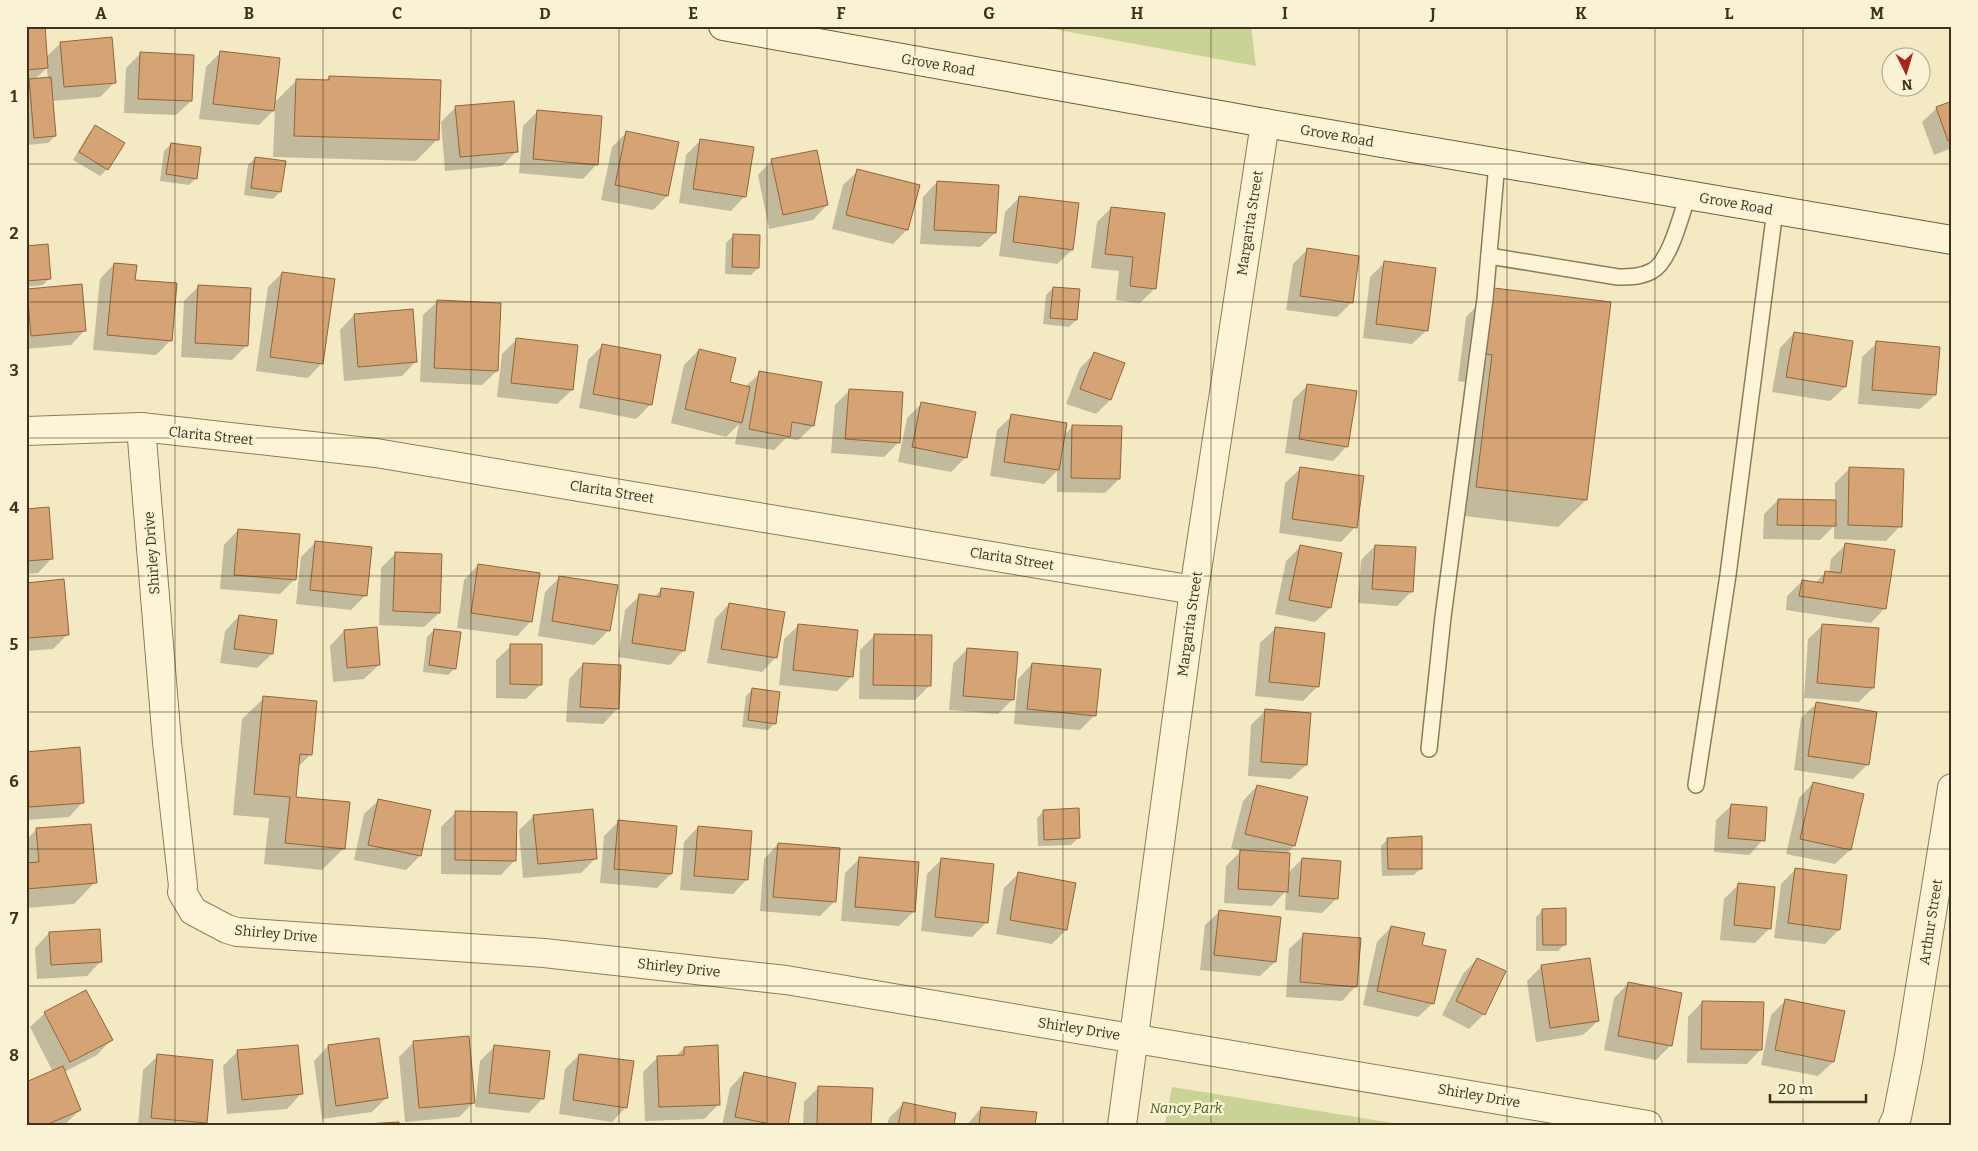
<svg xmlns="http://www.w3.org/2000/svg" width="1978" height="1151" font-family="Bitter,serif">
<style>
.green{fill:#c8d395}
.shadow{fill:#0003;fill-rule:evenodd}
.building{fill:#d6a474;stroke:#936439}
.lines{fill:none;stroke-linecap:round;stroke-linejoin:round}
.lane-casing{stroke:#917a57;stroke-width:18}
.street-casing{stroke:#917a57;stroke-width:30}
.secondary-casing{stroke:#725a3a;stroke-width:30}
.lane{stroke:#fdf4d8;stroke-width:15}
.street{stroke:#fdf4d8;stroke-width:28}
.secondary{stroke:#fdf4d8;stroke-width:28}
.grid{fill:none;stroke:#3f301d;stroke-width:1;stroke-opacity:0.55}
.labels{text-anchor:middle;dominant-baseline:central;stroke-width:5;stroke-linejoin:round;paint-order:stroke}
.street-label{font-size:14px;fill:#3f301d;stroke:#faf2d4}
.park-label{font-size:14px;font-style:italic;fill:#4a5e21;stroke:#faf2d4}
.neatline{fill:none;stroke:#3f301d;stroke-width:2}
.grid-label{font-size:16px;text-anchor:middle;font-weight:bold;fill:#3f301d}
</style>
<rect width="100%" height="100%" fill="#f3e9c3"/>
<!-- green -->
<g class="green">
<path d="M1037,26H1251L1256,66Z"/>
<path d="M1172,1087L1405,1125H1165Z"/>
</g>
<!-- shadow -->
<g class="shadow">
<path d="M26,26L46,57L61,43L115,82L100,97L52,101L55,136L48,143L27,145ZM47,68L48,79L34,80Z"/>
<path d="M220,53L274,103L296,81H325L329,77L438,139L416,161L273,157L275,109L259,125L199,119L206,67Z"/>
<path d="M140,54L191,101L176,115L124,113L126,68Z"/>
<path d="M1952,103V148L1934,155L1922,122L1937,108Z"/>
<path d="M456,107L517,151L502,166L445,171L441,122Z"/>
<path d="M538,111L597,164L583,179L519,173L523,126Z"/>
<path d="M96,126L107,169L100,176L73,160L89,133Z"/>
<path d="M626,133L667,196L653,210L601,200L612,147Z"/>
<path d="M701,140L745,196L731,211L679,203L686,155Z"/>
<path d="M171,144L196,178L189,185L160,181L164,151Z"/>
<path d="M255,158L280,192L273,199L244,195L248,165Z"/>
<path d="M772,160L827,205L813,220L769,229L758,175Z"/>
<path d="M858,171L907,230L893,244L832,229L843,185Z"/>
<path d="M937,182L995,233L980,247L920,244L923,197Z"/>
<path d="M1020,197L1078,205L1072,250L1057,264L999,256L1005,212Z"/>
<path d="M1111,208L1155,288L1140,303L1116,300L1119,271L1091,268L1097,222Z"/>
<path d="M733,236L758,268L751,275L725,274L726,243Z"/>
<path d="M26,247L50,278L43,285L26,287Z"/>
<path d="M1307,250L1351,303L1337,317L1286,310L1293,264Z"/>
<path d="M1385,262L1427,330L1412,344L1363,338L1370,277Z"/>
<path d="M114,264L134,281L170,341L156,355L93,350L100,279Z"/>
<path d="M282,273L322,363L308,378L256,371L268,287Z"/>
<path d="M199,286L246,346L232,360L181,357L184,301Z"/>
<path d="M1053,288L1076,320L1069,327L1043,324L1046,295Z"/>
<path d="M1494,289L1586,500L1558,527L1448,514L1465,382L1458,381L1466,317Z"/>
<path d="M27,290L85,330L71,345L26,349Z"/>
<path d="M438,301L497,371L482,385L420,382L423,315Z"/>
<path d="M354,315L416,361L402,376L344,381L340,330Z"/>
<path d="M1794,333L1845,387L1830,401L1772,392L1780,348Z"/>
<path d="M517,339L572,390L557,404L497,397L502,354Z"/>
<path d="M1877,343L1935,395L1920,409L1858,404L1862,357Z"/>
<path d="M603,345L651,404L636,419L579,408L588,360Z"/>
<path d="M699,350L729,383L745,387L760,373L813,426L798,440L786,438L774,450L735,444L739,424L726,437L671,423L684,365Z"/>
<path d="M1094,354L1110,400L1096,414L1066,404L1080,368Z"/>
<path d="M1308,385L1347,446L1333,461L1285,453L1293,400Z"/>
<path d="M850,390L899,442L884,457L831,453L835,405Z"/>
<path d="M922,403L974,413L965,458L951,472L898,462L907,418Z"/>
<path d="M1012,416L1063,436L1073,426L1119,479L1105,493L1057,492V471L1044,484L990,476L997,430Z"/>
<path d="M1850,468L1900,526L1886,541L1834,539V526L1820,540L1763,539L1764,514L1778,500L1835,501V483Z"/>
<path d="M1300,469L1355,527L1341,542L1279,533L1285,483Z"/>
<path d="M26,510L52,558L38,573L26,574Z"/>
<path d="M238,530L295,579L280,594L220,589L224,545Z"/>
<path d="M316,542L366,595L351,610L296,604L301,557Z"/>
<path d="M1846,544L1885,608L1871,623L1786,610L1787,596L1802,581L1815,583L1826,572L1829,573L1831,559Z"/>
<path d="M1301,546L1330,608L1315,622L1275,614L1286,561Z"/>
<path d="M1375,546L1412,591L1397,606L1358,603L1361,560Z"/>
<path d="M396,553L439,613L424,627L379,625L381,568Z"/>
<path d="M478,565L531,621L517,636L457,628L464,580Z"/>
<path d="M560,577L609,630L594,645L538,636L545,592Z"/>
<path d="M26,584L68,634L53,649L26,651Z"/>
<path d="M662,589L684,650L670,665L618,657L625,610L640,595L654,597Z"/>
<path d="M729,604L776,657L762,672L707,663L715,619Z"/>
<path d="M239,616L276,621L272,654L257,668L220,663L225,631Z"/>
<path d="M799,625L851,677L837,691L779,685L784,639Z"/>
<path d="M1823,625L1873,688L1859,702L1804,698L1808,639Z"/>
<path d="M1275,629L1318,686L1303,701L1255,696L1260,643Z"/>
<path d="M434,630L455,668L448,675L423,672L427,637Z"/>
<path d="M344,631L379,665L364,679L333,682L330,646Z"/>
<path d="M875,635L930,685L915,700L859,699L860,650Z"/>
<path d="M511,646L541,684L526,699L496,698V660Z"/>
<path d="M967,649L1013,699L998,714L949,710L953,664Z"/>
<path d="M583,664L619,666L617,709L603,724L566,722L569,679Z"/>
<path d="M1032,664L1095,715L1080,730L1014,724L1018,679Z"/>
<path d="M753,689L775,723L768,730L742,727L746,696Z"/>
<path d="M264,698L311,754L298,767L295,798L344,848L322,870L264,864L269,818L233,815L242,719Z"/>
<path d="M1816,704L1868,764L1853,779L1794,770L1801,718Z"/>
<path d="M1266,710L1306,765L1291,779L1248,776L1251,725Z"/>
<path d="M26,753L83,802L69,817L26,820Z"/>
<path d="M1813,783L1862,795L1850,850L1835,864L1786,854L1799,798Z"/>
<path d="M1257,786L1294,846L1286,854L1287,874L1302,859L1336,899L1322,913L1285,910L1286,891L1272,906L1224,903L1226,866L1241,851L1231,848L1243,801Z"/>
<path d="M379,800L420,856L406,870L354,860L364,814Z"/>
<path d="M1731,806L1763,840L1749,855L1714,852L1716,820Z"/>
<path d="M1044,811L1078,838L1071,845L1038,846L1037,818Z"/>
<path d="M456,812L515,860L501,875L441,874V827Z"/>
<path d="M534,816L596,858L581,873L523,878L519,830Z"/>
<path d="M619,821L671,874L657,888L600,883L604,836Z"/>
<path d="M698,827L747,879L733,894L680,890L684,842Z"/>
<path d="M36,830L95,882L74,904L26,908V840Z"/>
<path d="M1388,839L1421,868L1414,875L1382,876L1381,846Z"/>
<path d="M778,844L834,902L820,916L760,911L764,859Z"/>
<path d="M860,858L914,911L899,926L841,921L845,873Z"/>
<path d="M942,859L986,923L972,937L921,931L927,874Z"/>
<path d="M1796,869L1839,930L1825,944L1774,938L1781,884Z"/>
<path d="M1019,873L1066,930L1052,944L996,934L1004,888Z"/>
<path d="M1739,884L1770,928L1755,943L1720,940L1724,899Z"/>
<path d="M1543,910L1565,944L1558,951H1536V917Z"/>
<path d="M1220,911L1275,962L1260,976L1200,970L1205,925Z"/>
<path d="M1391,927L1420,946L1433,1003L1418,1017L1363,1005L1377,942Z"/>
<path d="M49,933L101,961L87,976L37,979L35,948Z"/>
<path d="M1304,935L1356,986L1342,1001L1286,997L1289,949Z"/>
<path d="M1477,959L1484,1014L1469,1029L1442,1015L1463,974Z"/>
<path d="M1542,966L1598,1021L1583,1035L1536,1042L1527,981Z"/>
<path d="M1628,984L1681,994L1670,1046L1656,1060L1604,1050L1614,998Z"/>
<path d="M1785,1001L1843,1012L1833,1062L1818,1076L1761,1065L1771,1015Z"/>
<path d="M1702,1002L1761,1049L1747,1064L1687,1063L1688,1017Z"/>
<path d="M45,1013L111,1040L97,1055L64,1072L80,1110L64,1125H26V1083L53,1072L30,1027Z"/>
<path d="M414,1042L473,1103L459,1117L405,1122L399,1057Z"/>
<path d="M328,1046L386,1098L372,1112L322,1119L314,1061Z"/>
<path d="M495,1046L543,1098L529,1113L475,1107L480,1061Z"/>
<path d="M684,1048L719,1104L704,1119L645,1121L643,1072L658,1057L676,1056Z"/>
<path d="M238,1051L301,1094L287,1109L227,1114L223,1066Z"/>
<path d="M579,1055L626,1107L612,1122L559,1114L565,1069Z"/>
<path d="M158,1056L206,1123L204,1125H138L143,1070Z"/>
<path d="M744,1073L786,1125H722L730,1088Z"/>
<path d="M819,1087L870,1125H803L804,1102Z"/>
<path d="M903,1104L953,1125H887L889,1118Z"/>
<path d="M981,1108L1034,1125H967Z"/>
</g>
<!-- building -->
<g class="building">
<path d="M26,26H45L48,68L26,70Z"/>
<path d="M112,37L116,83L64,87L60,42Z"/>
<path d="M220,51L280,58L274,111L213,104Z"/>
<path d="M140,52L194,55L192,101L138,99Z"/>
<path d="M329,76L441,80L439,140L294,136L296,79L329,80Z"/>
<path d="M51,77L56,136L34,138L29,79Z"/>
<path d="M514,101L518,152L460,157L455,106Z"/>
<path d="M1952,101V140L1948,141L1936,107Z"/>
<path d="M537,110L602,116L598,165L533,159Z"/>
<path d="M95,125L125,143L108,170L79,152Z"/>
<path d="M626,131L679,142L668,196L615,185Z"/>
<path d="M700,139L754,147L746,197L693,189Z"/>
<path d="M171,143L201,147L197,179L166,174Z"/>
<path d="M817,150L828,205L783,215L771,159Z"/>
<path d="M255,157L286,161L281,192L251,188Z"/>
<path d="M857,169L920,185L908,230L846,215Z"/>
<path d="M937,181L999,185L996,233L934,230Z"/>
<path d="M1019,196L1079,203L1073,250L1013,242Z"/>
<path d="M1111,207L1165,213L1156,289L1130,286L1133,257L1105,254Z"/>
<path d="M733,234L760,235L759,268L732,267Z"/>
<path d="M48,244L51,279L26,281V246Z"/>
<path d="M1307,248L1359,256L1353,303L1300,296Z"/>
<path d="M1384,261L1436,268L1428,331L1376,324Z"/>
<path d="M114,263L137,265L135,280L177,283L172,341L107,335Z"/>
<path d="M282,272L335,279L323,364L270,357Z"/>
<path d="M82,284L86,331L31,336L27,289Z"/>
<path d="M198,285L251,288L248,346L195,343Z"/>
<path d="M1053,287L1080,289L1077,320L1050,318Z"/>
<path d="M1494,288L1611,302L1587,500L1476,487L1492,355L1486,354Z"/>
<path d="M437,300L501,303L498,371L434,368Z"/>
<path d="M413,309L417,362L358,367L354,314Z"/>
<path d="M1794,332L1853,341L1846,387L1786,377Z"/>
<path d="M516,338L578,345L573,390L511,383Z"/>
<path d="M1876,341L1940,347L1936,395L1872,390Z"/>
<path d="M602,344L661,355L652,405L593,394Z"/>
<path d="M699,349L736,358L730,382L750,387L742,423L685,409Z"/>
<path d="M1094,352L1125,363L1111,400L1080,389Z"/>
<path d="M759,371L822,382L814,426L792,422L790,437L749,429Z"/>
<path d="M1307,384L1357,391L1348,447L1299,439Z"/>
<path d="M849,389L903,392L900,443L845,439Z"/>
<path d="M921,402L976,412L967,458L912,447Z"/>
<path d="M1011,414L1067,423L1059,470L1004,462Z"/>
<path d="M1072,425L1122,426L1120,479L1071,478Z"/>
<path d="M1300,467L1364,476L1357,528L1292,519Z"/>
<path d="M1849,467L1904,469L1902,527L1848,525Z"/>
<path d="M1778,499L1836,500V526L1777,525Z"/>
<path d="M49,507L53,559L26,561V509Z"/>
<path d="M238,529L300,534L296,580L234,575Z"/>
<path d="M315,541L372,547L367,596L310,590Z"/>
<path d="M1845,543L1895,550L1886,609L1799,596L1802,580L1823,583L1825,571L1841,573Z"/>
<path d="M1300,545L1342,553L1331,608L1289,600Z"/>
<path d="M1375,545L1416,547L1413,592L1372,589Z"/>
<path d="M395,552L442,554L440,613L393,611Z"/>
<path d="M478,564L540,573L532,622L471,613Z"/>
<path d="M559,576L618,585L610,631L552,621Z"/>
<path d="M64,579L69,635L26,638V583Z"/>
<path d="M661,588L694,592L685,651L632,643L639,594L660,597Z"/>
<path d="M729,603L785,612L777,658L721,649Z"/>
<path d="M239,615L277,620L273,654L234,649Z"/>
<path d="M798,624L858,630L853,677L793,670Z"/>
<path d="M1822,624L1879,628L1874,688L1817,683Z"/>
<path d="M377,627L380,665L347,668L344,630Z"/>
<path d="M1275,627L1325,633L1319,687L1269,682Z"/>
<path d="M434,629L461,632L456,669L429,665Z"/>
<path d="M874,634L932,635L931,686L873,685Z"/>
<path d="M510,644H542V685L510,684Z"/>
<path d="M967,648L1018,652L1014,700L963,696Z"/>
<path d="M583,663L621,665L619,709L580,707Z"/>
<path d="M1032,663L1101,669L1096,716L1027,709Z"/>
<path d="M752,688L780,692L776,724L748,720Z"/>
<path d="M263,696L317,701L312,755L300,754L296,797L350,802L345,849L285,843L290,797L254,794Z"/>
<path d="M1816,702L1877,712L1869,765L1808,756Z"/>
<path d="M1265,709L1311,713L1307,765L1261,762Z"/>
<path d="M80,747L84,803L29,807L26,752Z"/>
<path d="M1813,782L1864,794L1851,850L1800,839Z"/>
<path d="M1257,785L1308,797L1295,846L1245,834Z"/>
<path d="M378,799L431,810L421,856L368,845Z"/>
<path d="M1731,804L1767,807L1765,841L1728,838Z"/>
<path d="M1079,808L1080,838L1044,840L1043,810Z"/>
<path d="M593,809L597,859L538,864L533,815Z"/>
<path d="M455,811L517,812L516,861L455,860Z"/>
<path d="M618,820L677,826L672,874L614,869Z"/>
<path d="M91,824L97,883L26,889V863L39,862L36,828Z"/>
<path d="M698,826L752,831L748,880L694,876Z"/>
<path d="M1422,836V869H1388L1387,838Z"/>
<path d="M778,843L840,848L836,902L773,897Z"/>
<path d="M1240,850L1290,853L1288,892L1238,889Z"/>
<path d="M859,857L919,862L915,912L855,907Z"/>
<path d="M941,858L994,864L988,923L935,917Z"/>
<path d="M1302,858L1341,861L1338,899L1299,896Z"/>
<path d="M1795,868L1847,875L1840,930L1788,923Z"/>
<path d="M1018,872L1076,883L1067,930L1010,920Z"/>
<path d="M1738,883L1775,887L1771,929L1734,925Z"/>
<path d="M1566,908V945H1543L1542,909Z"/>
<path d="M1219,910L1281,917L1276,962L1214,955Z"/>
<path d="M1391,926L1425,933L1422,945L1446,950L1434,1004L1377,991Z"/>
<path d="M100,929L102,962L51,965L49,932Z"/>
<path d="M1303,933L1361,938L1357,987L1300,982Z"/>
<path d="M1477,958L1506,971L1485,1015L1456,1001Z"/>
<path d="M1590,958L1599,1021L1550,1028L1541,965Z"/>
<path d="M1628,982L1682,993L1672,1046L1618,1036Z"/>
<path d="M86,990L113,1040L70,1062L44,1012Z"/>
<path d="M1785,999L1845,1011L1834,1062L1775,1050Z"/>
<path d="M1702,1001L1764,1002L1762,1050L1701,1049Z"/>
<path d="M469,1036L475,1103L419,1108L413,1041Z"/>
<path d="M379,1038L388,1098L336,1106L328,1045Z"/>
<path d="M298,1045L303,1094L242,1100L237,1050Z"/>
<path d="M494,1045L550,1051L544,1099L489,1093Z"/>
<path d="M718,1045L720,1105L659,1107L657,1056L684,1055V1047Z"/>
<path d="M157,1054L213,1060L207,1123L151,1118Z"/>
<path d="M579,1054L634,1061L627,1108L573,1100Z"/>
<path d="M63,1066L81,1110L46,1125H30L26,1115V1082Z"/>
<path d="M744,1072L796,1083L788,1125H776L735,1117Z"/>
<path d="M818,1086L873,1088L871,1125H817Z"/>
<path d="M903,1102L956,1113L954,1125H898Z"/>
<path d="M981,1107L1037,1112L1035,1125H979Z"/>
<path d="M399,1122V1125H367L366,1124Z"/>
</g>
<g class="lines">
<defs>
<g id="lane">
<path d="M1489,256L1618,277C1630,277 1641,277 1652,271C1670,262 1681,215 1688,195"/>
<path d="M1429,749L1443,617L1485,299L1497,163"/>
<path d="M1696,785L1728,575L1775,210"/>
</g>
<g id="street">
<path d="M141,427L167,742L183,886L182,892L193,911L227,929L237,932L544,953L786,980L1648,1125"/>
<path d="M26,431L141,427L376,453L1194,590"/>
<path d="M1122,1125L1194,590L1265,123"/>
<path d="M1893,1125L1897,1117L1909,1056L1952,788"/>
</g>
<path id="secondary" d="M723,26L1265,123L1952,240"/>
</defs>
<!-- lane casing -->
<use href="#lane" class="lane-casing"/>
<!-- street casing -->
<use href="#street" class="street-casing"/>
<!-- secondary casing -->
<use href="#secondary" class="secondary-casing"/>
<!-- lane -->
<use href="#lane" class="lane"/>
<!-- street -->
<use href="#street" class="street"/>
<!-- secondary -->
<use href="#secondary" class="secondary"/>
</g>
<!-- grid -->
<path class="grid" d="M175,26V1125M323,26V1125M471,26V1125M619,26V1125M767,26V1125M915,26V1125M1063,26V1125M1211,26V1125M1359,26V1125M1507,26V1125M1655,26V1125M1803,26V1125M26,164H1952M26,302H1952M26,438H1952M26,576H1952M26,712H1952M26,849H1952M26,986H1952"/>
<g class="labels">
<!-- street labels -->
<g class="street-label">
<text transform="translate(938 65) rotate(10)">Grove Road</text>
<text transform="translate(1337 136) rotate(10)">Grove Road</text>
<text transform="translate(1736 204) rotate(10)">Grove Road</text>
<text transform="translate(1250 223) rotate(-81)">Margarita Street</text>
<text transform="translate(211 436) rotate(6)">Clarita Street</text>
<text transform="translate(612 492) rotate(9)">Clarita Street</text>
<text transform="translate(152 553) rotate(-94)">Shirley Drive</text>
<text transform="translate(1012 559) rotate(9)">Clarita Street</text>
<text transform="translate(1190 624) rotate(-82)">Margarita Street</text>
<text transform="translate(1931 922) rotate(-81)">Arthur Street</text>
<text transform="translate(276 934) rotate(5)">Shirley Drive</text>
<text transform="translate(679 968) rotate(6)">Shirley Drive</text>
<text transform="translate(1079 1029) rotate(9)">Shirley Drive</text>
<text transform="translate(1479 1096) rotate(10)">Shirley Drive</text>
</g>
<!-- park labels -->
<g class="park-label">
<text x="1186" y="1108">Nancy Park</text>
</g>
</g>
<!-- border -->
<rect width="1978" height="1151" fill="none" stroke="#faf2d4" stroke-width="55"/>
<!-- north arrow -->
<g transform="translate(1906 72) rotate(175)"><circle r="24" fill="#faf2d4" stroke="#afa48b"/>
<path d="M0-4L9 19L0 12L-9 19Z" fill="#a8281f"/>
<text y="-8" font-size="14" font-weight="bold" text-anchor="middle" fill="#3f301d">N</text>
</g>
<!-- scale -->
<path d="M1770 1094v8h96v-8" fill="none" stroke="#3f301d" stroke-width="2.5"/>
<text x="1778" y="1094" font-size="15" fill="#3f301d" stroke="#faf2d4" stroke-width="4" paint-order="stroke">20 m</text>
<rect x="28" y="28" width="1922" height="1096" class="neatline"/>
<g class="grid-label">
<text x="101" y="19">A</text>
<text x="249" y="19">B</text>
<text x="397" y="19">C</text>
<text x="545" y="19">D</text>
<text x="693" y="19">E</text>
<text x="841" y="19">F</text>
<text x="989" y="19">G</text>
<text x="1137" y="19">H</text>
<text x="1285" y="19">I</text>
<text x="1433" y="19">J</text>
<text x="1581" y="19">K</text>
<text x="1729" y="19">L</text>
<text x="1877" y="19">M</text>
<text x="14" y="102">1</text>
<text x="14" y="239">2</text>
<text x="14" y="376">3</text>
<text x="14" y="513">4</text>
<text x="14" y="650">5</text>
<text x="14" y="787">6</text>
<text x="14" y="924">7</text>
<text x="14" y="1061">8</text>
</g>
</svg>
